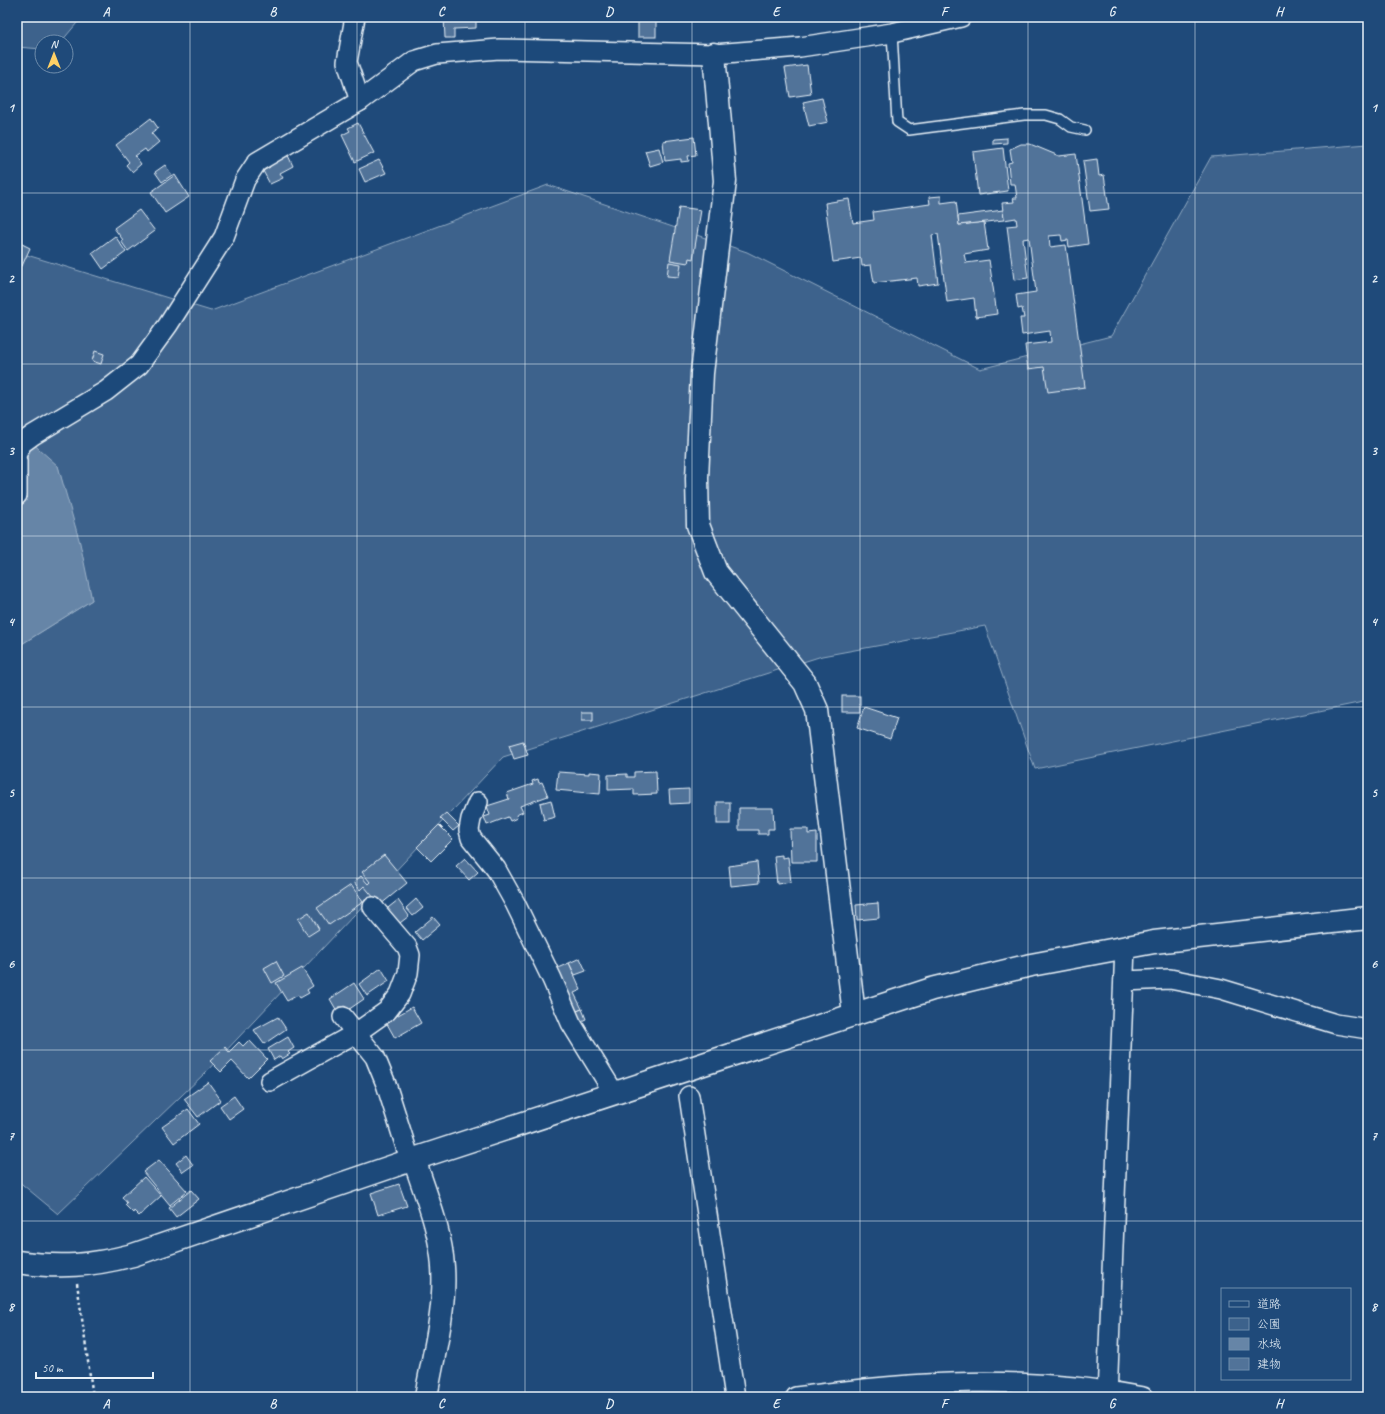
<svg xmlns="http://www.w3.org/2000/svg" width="1385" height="1414" font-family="Caveat,'Klee One',sans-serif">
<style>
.green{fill:#3c628c;stroke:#92aac2}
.water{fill:#6685a7;stroke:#9ab0c7}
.building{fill:#517399;stroke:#e8f1f8}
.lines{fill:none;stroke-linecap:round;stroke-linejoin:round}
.service-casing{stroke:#e8f1f8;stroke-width:12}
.minor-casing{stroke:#e8f1f8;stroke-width:22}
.tertiary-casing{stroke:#e8f1f8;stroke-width:25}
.path{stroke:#e8f1f8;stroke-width:2.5;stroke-dasharray:3 3;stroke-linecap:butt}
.service{stroke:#1f4a7a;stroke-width:9}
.minor{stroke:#1f4a7a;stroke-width:19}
.tertiary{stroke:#1f4a7a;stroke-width:22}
.grid{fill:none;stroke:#e8f1f8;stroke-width:1;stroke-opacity:0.55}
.neatline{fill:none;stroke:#e8f1f8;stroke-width:1.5}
.grid-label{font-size:13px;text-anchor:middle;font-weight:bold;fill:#e8f1f8}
</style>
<rect width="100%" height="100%" fill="#1f4a7a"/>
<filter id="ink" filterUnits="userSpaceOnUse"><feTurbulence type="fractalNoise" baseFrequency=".025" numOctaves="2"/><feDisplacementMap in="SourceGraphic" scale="8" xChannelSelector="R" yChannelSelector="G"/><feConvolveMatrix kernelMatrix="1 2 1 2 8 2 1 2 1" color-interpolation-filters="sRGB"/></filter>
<g filter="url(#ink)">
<!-- green -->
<g class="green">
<path d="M17,17H82L61,42H42V49L17,47Z"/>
<path d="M1368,144V701L1035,769L985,626L822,656L503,757L205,1073L58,1214L17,1180V647L92,600L58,466L17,439V252L211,311L548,185L747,252L980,369L1111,336L1211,157Z"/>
</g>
<!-- water -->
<path class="water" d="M30,441L58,466L80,543L92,600L17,647V502L27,489L26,465Z"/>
<!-- building -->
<g class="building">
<path d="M444,17H476V28L454,29V38H445Z"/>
<rect x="638" y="19" width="18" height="18"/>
<path d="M807,65L811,94L790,97L785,68Z"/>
<path d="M822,98L828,122L809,126L803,102Z"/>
<path d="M151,118L158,128L151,133L159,142L147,152L145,149L135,156L141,164L132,172L126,165L129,162L116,145Z"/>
<path d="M358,123L374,153L355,162L342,135L350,131L348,128Z"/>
<path d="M694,137L696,155L688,156L689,161L681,162V159L665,161L663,141Z"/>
<path d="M1007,138V143L993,144V139Z"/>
<path d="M1021,144H1030L1059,156L1076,154L1088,244L1069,247L1068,240L1062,241L1061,235L1049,236L1050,247L1066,245L1085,387L1048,392L1044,367L1028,369L1025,345L1051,342L1050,331L1022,335L1020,318H1024L1022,308L1018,309L1016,295L1036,292L1029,238L1023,239L1028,278L1014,280L1007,226L1017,225L1016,218L1004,220L1002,203L1014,202L1013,198H1017L1015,184H1010L1008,163L1012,162L1010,149Z"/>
<path d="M659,148L663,162L650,166L645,151Z"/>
<path d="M1003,148L1008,191L978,195L973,152Z"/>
<path d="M285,149L293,166L280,173L283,178L270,184L263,171L270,167L266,159Z"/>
<path d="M1097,159L1099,176L1104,175L1109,209L1090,211L1083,161Z"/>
<path d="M379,160L386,173L365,182L359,169Z"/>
<path d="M165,165L172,175L162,182L155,172Z"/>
<path d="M175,175L189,197L165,213L151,192Z"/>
<path d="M941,196V203L956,201L959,225L984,222L988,250L964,254L966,263L989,260L997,314L976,317L974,298L947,302L938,234L932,235L938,283L918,286L917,278L874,283L871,265L862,266L861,258L833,262L825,203L849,199L853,223L874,220L873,212L930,204L929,197Z"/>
<path d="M679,207L701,210L693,259L689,258L688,263L670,260Z"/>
<path d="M139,210L155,231L128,251L121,241L123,240L114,228Z"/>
<path d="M1003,210L1004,220L959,225L958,216Z"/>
<path d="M115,236L126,252L103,269L92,253Z"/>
<path d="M20,243L30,248L22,266L17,263V247Z"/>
<path d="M669,262L681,264L679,277L667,276Z"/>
<path d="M95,351L104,354L101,364L92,361Z"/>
<rect x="842" y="696" width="18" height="16"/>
<path d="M864,707L897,718L890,739L857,728Z"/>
<rect x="582" y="712" width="11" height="8"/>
<path d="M523,741L528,755L514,759L509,745Z"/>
<path d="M656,771L657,794L634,795V789L608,790V775L627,774V777H634V772Z"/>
<path d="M558,772L589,774V772L601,773L600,794L556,790Z"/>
<path d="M538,779L539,783L542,782L548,796L520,806L523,812L516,815L517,818L510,821L508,817L487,825L484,817L490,815L487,806L509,799L507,793L533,784L532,781Z"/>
<path d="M689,789V803L670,804L669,790Z"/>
<path d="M551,800L555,817L544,820L540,803Z"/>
<rect x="717" y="802" width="13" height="22"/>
<path d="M739,808H773L774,829H768V834H758V830H739Z"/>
<path d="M446,813L459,826L453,831L440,818Z"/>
<path d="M439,825L453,839L431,861L417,847Z"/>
<path d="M790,829H808V834L817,833V862H791Z"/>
<path d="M384,855L407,883L380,905L364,886L360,890L354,882L361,876L368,884L370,882L362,872Z"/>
<path d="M782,855V858L788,857L791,882L777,884L774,856Z"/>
<path d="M465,858L478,872L469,880L456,866Z"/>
<path d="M757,862L759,883L731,886L729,866Z"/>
<path d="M351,885L363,902L329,925L317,908Z"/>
<path d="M416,899L423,908L413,916L406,908Z"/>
<path d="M398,900L409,916L396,926L384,911Z"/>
<path d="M878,903L879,918L857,920L856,905Z"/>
<path d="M309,912L319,929L308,936L298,919Z"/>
<path d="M433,917L440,925L422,940L415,932Z"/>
<path d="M580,958L586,971L575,975L569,963Z"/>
<path d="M276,961L284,976L272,983L264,968Z"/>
<path d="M569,963L581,990L574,993L582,1009L572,1013L553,970Z"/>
<path d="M302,968L313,986L307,990L309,993L300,998L298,995L287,1001L276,983Z"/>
<path d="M381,968L389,981L367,996L359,984Z"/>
<path d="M354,983L364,999L348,1010L345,1006L337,1011L330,999Z"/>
<path d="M412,1007L421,1023L395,1038L386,1022Z"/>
<path d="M582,1009L586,1019L577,1023L572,1013Z"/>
<path d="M278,1017L286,1029L264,1044L254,1030Z"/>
<path d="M288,1037L294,1048L288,1052L290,1054L282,1059L280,1056L274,1060L268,1049Z"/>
<path d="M249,1040L267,1059L248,1078L232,1061L221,1072L210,1061L225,1047L229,1052L239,1042L243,1046Z"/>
<path d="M208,1082L221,1100L198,1117L184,1099Z"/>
<path d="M234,1096L243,1109L229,1119L220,1106Z"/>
<path d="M188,1109L199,1124L174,1143L162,1127Z"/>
<path d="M186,1155L193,1165L183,1172L176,1163Z"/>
<path d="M159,1160L187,1191L170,1205L143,1172Z"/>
<path d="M144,1177L161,1196L139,1216L134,1211L133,1213L125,1205L127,1203L122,1197Z"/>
<path d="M399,1184L407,1206L378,1215L371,1193Z"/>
<path d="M191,1190L199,1199L176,1217L169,1208Z"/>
</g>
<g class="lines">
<defs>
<path id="service" d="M892,33L897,122L909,130L1024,115H1046L1060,119L1071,127L1085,130"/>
<g id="minor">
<path d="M355,17L347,62L360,101"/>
<path d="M17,453L22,443L33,435L106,391L139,365L168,325L224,237L245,180L257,162L360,101L414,61L437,54L499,49L714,54L800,47L892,33L961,17"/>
<path d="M17,461V495"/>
<path d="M478,802L471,819L469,830L471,838L496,869L515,903L552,979L571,1023L614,1093"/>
<path d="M1124,981L1170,979L1221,989L1336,1024L1368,1029"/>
<path d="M343,1017L375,1057L386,1084L410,1160"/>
<path d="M270,1081L356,1033L387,1011L400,994L408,973L410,955L407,947L373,907"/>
<path d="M689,1096L735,1397"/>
<path d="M796,1397C912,1381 1027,1374 1143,1397"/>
<path d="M1107,1397L1125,947"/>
</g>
<g id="tertiary">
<path d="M714,54L725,181L702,373L697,478L698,525L716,572L805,683L817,710L854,1014"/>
<path d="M414,1159C425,1193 441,1231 443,1267C446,1310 433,1355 426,1397"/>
<path d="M17,1262C61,1268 90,1266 133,1255L414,1159L932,989L1031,965L1154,942L1368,918"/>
</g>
</defs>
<!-- service casing -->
<use href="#service" class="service-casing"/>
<!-- minor casing -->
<use href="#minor" class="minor-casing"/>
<!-- tertiary casing -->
<use href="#tertiary" class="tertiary-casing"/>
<!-- path -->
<path class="path" d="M77,1283L93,1397"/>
<!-- service -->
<use href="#service" class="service"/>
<!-- minor -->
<use href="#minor" class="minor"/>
<!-- tertiary -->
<use href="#tertiary" class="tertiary"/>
</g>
</g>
<!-- grid -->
<path class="grid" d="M190,17V1397M357,17V1397M525,17V1397M692,17V1397M860,17V1397M1028,17V1397M1195,17V1397M17,193H1368M17,364H1368M17,536H1368M17,707H1368M17,878H1368M17,1050H1368M17,1221H1368"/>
<!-- margin -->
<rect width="1385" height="1414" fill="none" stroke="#1f4a7a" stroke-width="44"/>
<!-- legend -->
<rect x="1221" y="1288" width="130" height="92" fill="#1f4a7a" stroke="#6f8dac"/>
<rect x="1229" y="1301" width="20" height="6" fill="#1f4a7a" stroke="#6f8dac"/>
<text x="1257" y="1308" font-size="12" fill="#e8f1f8">道路</text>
<rect x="1229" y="1318" width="20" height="12" fill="#3c628c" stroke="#6f8dac"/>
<text x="1257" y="1328" font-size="12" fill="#e8f1f8">公園</text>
<rect x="1229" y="1338" width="20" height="12" fill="#6685a7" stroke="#6f8dac"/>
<text x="1257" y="1348" font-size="12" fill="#e8f1f8">水域</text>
<rect x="1229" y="1358" width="20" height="12" fill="#517399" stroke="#6f8dac"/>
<text x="1257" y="1368" font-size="12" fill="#e8f1f8">建物</text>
<!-- north arrow -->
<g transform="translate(54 54)"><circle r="19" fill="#1f4a7a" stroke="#6f8dac"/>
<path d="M0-3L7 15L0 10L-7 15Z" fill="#ffd166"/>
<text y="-6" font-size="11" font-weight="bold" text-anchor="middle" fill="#e8f1f8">N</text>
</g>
<!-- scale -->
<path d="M36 1372v6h117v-6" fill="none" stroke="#e8f1f8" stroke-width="2"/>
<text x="42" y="1372" font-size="12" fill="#e8f1f8" stroke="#1f4a7a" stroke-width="3" paint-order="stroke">50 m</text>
<rect x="22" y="22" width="1341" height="1370" class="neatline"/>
<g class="grid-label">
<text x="106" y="16">A</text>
<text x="273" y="16">B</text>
<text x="441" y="16">C</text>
<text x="609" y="16">D</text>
<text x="776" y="16">E</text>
<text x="944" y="16">F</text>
<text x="1112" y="16">G</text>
<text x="1279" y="16">H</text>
<text x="11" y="112">1</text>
<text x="1374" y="112">1</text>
<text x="11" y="283">2</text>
<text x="1374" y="283">2</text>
<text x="11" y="455">3</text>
<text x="1374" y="455">3</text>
<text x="11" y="626">4</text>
<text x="1374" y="626">4</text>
<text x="11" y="797">5</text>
<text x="1374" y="797">5</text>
<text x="11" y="968">6</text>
<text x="1374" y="968">6</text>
<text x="11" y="1140">7</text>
<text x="1374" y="1140">7</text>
<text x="11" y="1311">8</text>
<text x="1374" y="1311">8</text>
<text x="106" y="1408">A</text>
<text x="273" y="1408">B</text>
<text x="441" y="1408">C</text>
<text x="609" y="1408">D</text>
<text x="776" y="1408">E</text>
<text x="944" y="1408">F</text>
<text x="1112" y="1408">G</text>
<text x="1279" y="1408">H</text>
</g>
</svg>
